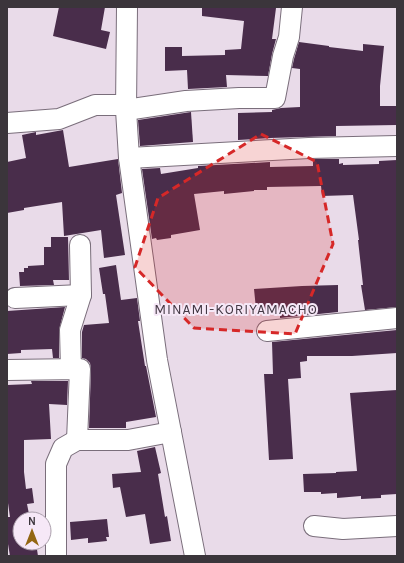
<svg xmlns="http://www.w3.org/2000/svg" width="404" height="563" font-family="Karla,sans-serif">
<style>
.building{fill:#492d4b}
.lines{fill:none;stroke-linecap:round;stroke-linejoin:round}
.street-casing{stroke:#7a6e7b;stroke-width:22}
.street{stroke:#fff;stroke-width:20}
.marked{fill:#d62828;fill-opacity:0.2;stroke:#d62828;stroke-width:3;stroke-dasharray:8 5;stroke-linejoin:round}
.labels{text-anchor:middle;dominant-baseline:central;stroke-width:4;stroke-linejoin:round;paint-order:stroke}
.neighbourhood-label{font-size:14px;letter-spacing:1px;fill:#443945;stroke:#f6e8f7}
</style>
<rect width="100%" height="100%" fill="#e9dbe9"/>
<!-- building -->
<g class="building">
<path d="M59,7H105L101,30L110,32L106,49L53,36Z"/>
<path d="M202,7H268L276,8L272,39H276L272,54L268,76L226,75L227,87L188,89L187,70L165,71V47H182V56L225,55V50L241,49L244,21L202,16Z"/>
<path d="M299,42L329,46V47L363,51V44L384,46L380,86V106H397V125L336,126V136L270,138L238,140V113L272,112V110L281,108L300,107V69L292,68L294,59Z"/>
<path d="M191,112L193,142L140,146L138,120Z"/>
<path d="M63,130L69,167L118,159L122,193L116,195L125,255L104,258L101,230L64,236L62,202L24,208V210L7,213V162L26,158L22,135L36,132V135Z"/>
<path d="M313,159H339V164L343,163V165L379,164V161L397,160V307L365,310L361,285H363L358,240H359L353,195L322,196L321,186L267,187V190H254V191L224,194V191L194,194L200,230L171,235V238L157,240L156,238L152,239L142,169L160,168L161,174L198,168V166L270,162V167L313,166Z"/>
<path d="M51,237H68L69,280H53L54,285L20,286L19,272H24V268H28V266L44,265V247H51Z"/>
<path d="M116,265L121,300L137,298L140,321H138L145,366H146L156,417L126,422V428H89L91,369L90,363L86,359L82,358V332L84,325L109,323L105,294H103L99,268Z"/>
<path d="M338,285V312L280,318V312L258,313V308L256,309L254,289L302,286Z"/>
<path d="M65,307L59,330V358H53L52,349L21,350V353L7,354V311Z"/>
<path d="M397,330V353L352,356H307V361L300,362L301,378L288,379L293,459L269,460L264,374H273L272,342Z"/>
<path d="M31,381H68L67,405L49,404L51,439L24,440V472L26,489L32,488L34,503L27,504L30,519H20V543H36L38,556H10L7,538V517H10L7,496V385L32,384Z"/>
<path d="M397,390V494L381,495V498L361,499V496L337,498V493L321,494V492H304L303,474L336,473V472L357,471L350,393Z"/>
<path d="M155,447L161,473L158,474L165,517L167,516L171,541L150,544L145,514L126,517L120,487L113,488L112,474L141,472L137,451Z"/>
<path d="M107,519L109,537H106L107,541L88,543V538L71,540L70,522Z"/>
</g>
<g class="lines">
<defs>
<g id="street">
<path d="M127,7L126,110L129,158L157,360L195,556"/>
<path d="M126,110L186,101L239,98H275L283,56L289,37L292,7"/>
<path d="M7,123L59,119L95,105H126"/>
<path d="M129,158L309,148L397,146"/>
<path d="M15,298L81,295"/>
<path d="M267,331L397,318"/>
<path d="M71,369L70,330L81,295L80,245"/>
<path d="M7,370L80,369L77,440"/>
<path d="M314,526L343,529L397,526"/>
<path d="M56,556V464L63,448L77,440H128L171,432"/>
</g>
</defs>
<!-- street casing -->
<use href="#street" class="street-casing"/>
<!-- street -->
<use href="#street" class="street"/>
</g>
<!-- marked area -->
<path class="marked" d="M261,134L317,162L333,244L295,334L194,328L135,267L158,198Z"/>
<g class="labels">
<!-- neighbourhood labels -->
<g class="neighbourhood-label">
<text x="236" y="309">MINAMI-KORIYAMACHO</text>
</g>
</g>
<!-- border -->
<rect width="404" height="563" fill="none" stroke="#3b353b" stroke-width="16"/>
<!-- north arrow -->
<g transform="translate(32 531)"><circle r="19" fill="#f6e8f7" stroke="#aba0ac"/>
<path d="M0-3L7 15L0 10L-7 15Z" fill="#936612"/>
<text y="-6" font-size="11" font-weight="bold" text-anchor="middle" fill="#3b353b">N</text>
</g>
</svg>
